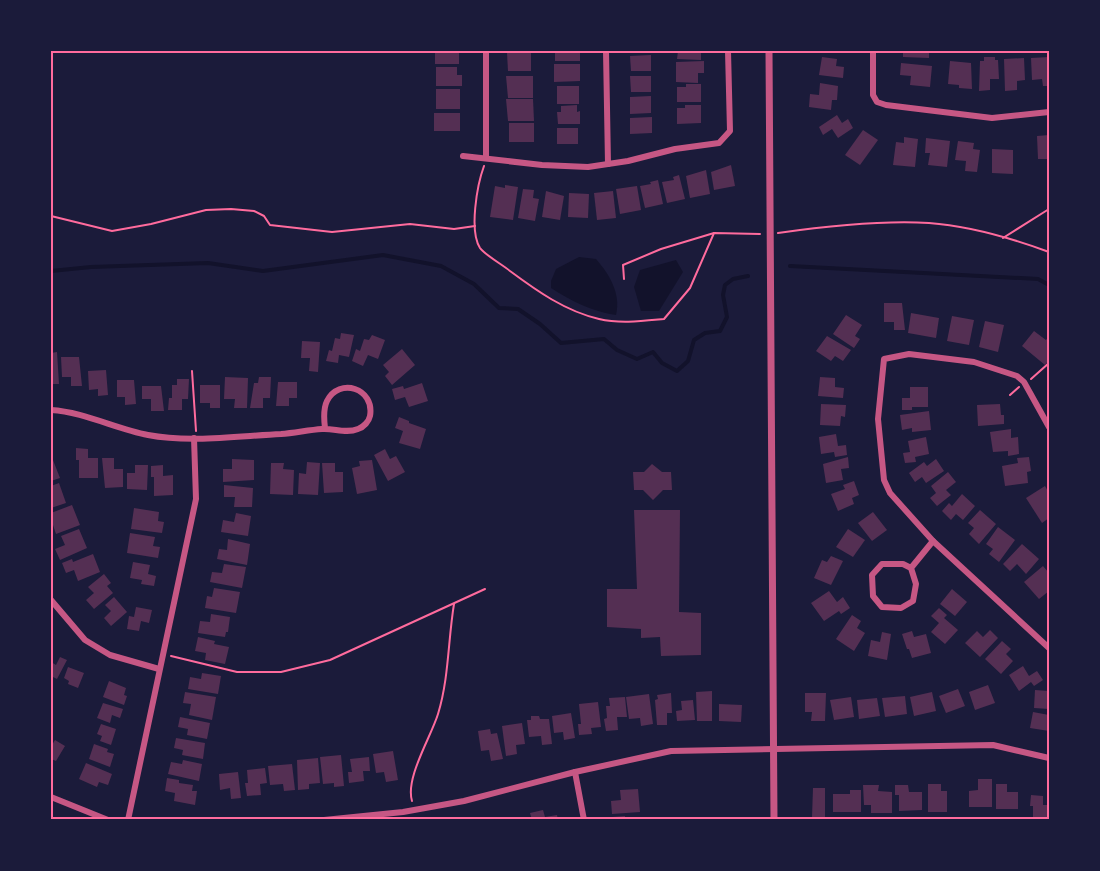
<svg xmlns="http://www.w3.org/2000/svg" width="1100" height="871" font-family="Montserrat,sans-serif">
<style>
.water{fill:#12122b}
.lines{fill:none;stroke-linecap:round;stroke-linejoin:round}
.stream{stroke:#12122b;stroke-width:4}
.building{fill:#542f53}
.path{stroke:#ff6b9d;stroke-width:2}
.minor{stroke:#c65784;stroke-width:6}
.tertiary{stroke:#c65784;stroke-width:7}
.neatline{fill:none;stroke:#ff6b9d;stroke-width:2}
</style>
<rect width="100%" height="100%" fill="#1b1b3a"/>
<!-- water -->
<g class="water">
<path d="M579,257L596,259C610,275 621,294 616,315C593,312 571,301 551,288V281L556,269Z"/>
<path d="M676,260L683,272L659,311H641L634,287L640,270Z"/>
</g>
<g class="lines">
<!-- stream -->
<g class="stream">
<path d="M790,266L1038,279L1049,285"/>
<path d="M51,271L91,267L208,263L263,271L383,255L441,266L474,284L499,308L518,309L540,324L561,343L604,339L617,350L637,359L653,352L662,363L677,371L688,361L694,340L705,333L720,331L727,317L723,295L725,285L733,279L748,276"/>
</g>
</g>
<!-- building -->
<g class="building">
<rect x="435" y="51" width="24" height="13"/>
<rect x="555" y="51" width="25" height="10"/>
<path d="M678,51H701V60L677,59Z"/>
<path d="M903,51H929V58L903,57Z"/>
<path d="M507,53H531V71H508Z"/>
<path d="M651,55V71H631L630,56Z"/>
<path d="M822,57L837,59L836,66L844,67L843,78L819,75Z"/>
<path d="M984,57H995V60H998L999,79H990V90L979,91L980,61H984Z"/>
<path d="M1049,57V86H1043L1042,79L1032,80L1031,58Z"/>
<path d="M1024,58L1025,80L1017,81V90L1005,91L1004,59Z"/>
<path d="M704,61V73H698V83L676,82V62Z"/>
<path d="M950,61L971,63L972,89L959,88V85L948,84Z"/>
<path d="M901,63L932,66L930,87L910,85L911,76L900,75Z"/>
<path d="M554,64H580V81L554,82Z"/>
<path d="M436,67H457V75H462V86H436Z"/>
<path d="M506,76H533V98H508Z"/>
<path d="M630,76H651V92H631Z"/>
<path d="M820,83L838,86L837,100H832L831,110L809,107L810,94L819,95Z"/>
<path d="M686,84H701V102H677V87H686Z"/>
<rect x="557" y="86" width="22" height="18"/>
<rect x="436" y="89" width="24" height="20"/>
<path d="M651,96V113L630,114V97Z"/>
<path d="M506,99H533L534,121H508Z"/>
<path d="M577,105V112L580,111V124H558L557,112H561V106Z"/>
<path d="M685,105H701V123L677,124V108H685Z"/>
<rect x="434" y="113" width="26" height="18"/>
<path d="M837,115L842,123L848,119L853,128L838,138L832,129L823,135L819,127Z"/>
<path d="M652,117V133L630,134V118Z"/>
<rect x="509" y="123" width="25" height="19"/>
<rect x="557" y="128" width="21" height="16"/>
<path d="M863,130L878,140L860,165L845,155Z"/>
<path d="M1049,135V159H1038L1037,136Z"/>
<path d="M904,137L918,139L915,167L893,165L896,142L904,143Z"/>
<path d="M926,138L950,141L947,167L928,165L930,153H925Z"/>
<path d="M958,141L974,143L973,149L980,150L977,172L965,171L966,161L955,160Z"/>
<path d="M992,149L1013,150V174L992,173Z"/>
<path d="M731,165L735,186L714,190L711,172Z"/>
<path d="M706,170L710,194L690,198L686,176Z"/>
<path d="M679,175L685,199L667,203L662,182L674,180L673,177Z"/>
<path d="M658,180L663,204L645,208L640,186L651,184L650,182Z"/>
<path d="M505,185L518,187L513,220L490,217L495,186L505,188Z"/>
<path d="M637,186L641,210L620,214L616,189Z"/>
<path d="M523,189L534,190L533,198L539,199L535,221L518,218Z"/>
<path d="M546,191L564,196L560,220L542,217Z"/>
<path d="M613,191L616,218L597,220L594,193Z"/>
<path d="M569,193L589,194L588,218L568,217Z"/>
<path d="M884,303H902L905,330H894V322H884Z"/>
<path d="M911,313L939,318L936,338L908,333Z"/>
<path d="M846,315L862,325L855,336L860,339L854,348L833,334Z"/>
<path d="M952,316L974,320L969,345L947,341Z"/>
<path d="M985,321L1004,325L998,352L979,347Z"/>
<path d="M1034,331L1046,340L1049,336V360L1045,365L1022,346Z"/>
<path d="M341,333L354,335L349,357L339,355L338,363L326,361L329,350L332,351L335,338L340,339Z"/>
<path d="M372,335L385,340L378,359L368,355L363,366L352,361L356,349L360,351L364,339L369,340Z"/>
<path d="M827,336L851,350L843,361L835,356L831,361L816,351Z"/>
<path d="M302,341L320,342L318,372L309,371L310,358H301Z"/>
<path d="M402,349L415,365L392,385L385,376L389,372L383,365Z"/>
<path d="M57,352L59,384H51V353Z"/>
<path d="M61,357H79L82,386H71V377H62Z"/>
<path d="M106,370L108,395L98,396V389L89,390L88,371Z"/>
<path d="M225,377L248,378L247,408H234L235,399H224Z"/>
<path d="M259,377H271L270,398H263V408H250L254,383H258Z"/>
<path d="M820,377L835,378V387L844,388L843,398L818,396Z"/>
<path d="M177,379H189L188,399H182V410H168L169,398H172V385H177Z"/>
<path d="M117,380H134L136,404L125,405V397H117Z"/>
<path d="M278,382H297V398H289V406H276Z"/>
<path d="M422,383L428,401L409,407L405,397L395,400L392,389L403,386L404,389Z"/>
<path d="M200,385H220V408H210V403H200Z"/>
<path d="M142,386H161L164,411H151V399H142Z"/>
<path d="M910,387H928V407H912V410H902V398H910Z"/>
<path d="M821,404L846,405L845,417L841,416L840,426L820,425Z"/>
<path d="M1000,404L1001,415H1004V424L978,426L977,405Z"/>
<path d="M929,411L931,430L912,432V428L902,430L900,415Z"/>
<path d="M399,417L409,421V423L426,429L420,449L399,443L403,431L395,428Z"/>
<path d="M1011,429V438L1018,437L1019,454L1008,456V451L993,452L990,432Z"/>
<path d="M836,434L838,446L846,445L847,455L835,457L834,452L821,454L819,437Z"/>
<path d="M926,437L929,454L915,457L916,462L905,463L903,453L910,452L908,441Z"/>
<path d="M76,448L88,449V458H98V478H79V460H76Z"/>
<path d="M385,449L390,459L396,456L405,472L388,481L374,455Z"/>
<path d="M51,455L60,478L51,481Z"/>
<path d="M848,457L849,468L841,469L843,480L826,483L823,464Z"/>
<path d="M1029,457L1031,471L1027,472L1028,483L1005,486L1002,466L1018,463L1017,458Z"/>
<path d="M102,458H114V469H123V487L105,488Z"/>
<path d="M232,459L254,460V480L223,482V469H232Z"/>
<path d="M936,459L944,471L926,483L922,477L915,482L909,473L924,462L927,466Z"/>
<path d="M372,460L377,490L357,494L352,468L360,466L359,461Z"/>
<path d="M307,462L320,463L318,495L298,494L299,473L306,474Z"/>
<path d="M271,463H284L283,469L294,470L293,495L270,494Z"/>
<path d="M322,463H335V472H343V492L324,493Z"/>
<path d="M652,464L662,472H671L672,490H663L653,500L643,490H634L633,472H644Z"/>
<path d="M135,465H148L147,490L127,489V473H135Z"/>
<path d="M163,465V476L173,475V495L154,496V477H151V466Z"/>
<path d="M948,472L956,482L946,490L951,495L937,506L930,498L936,493L931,486Z"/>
<path d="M854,481L859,495L852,498L854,504L838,511L831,494L845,489L843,485Z"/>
<path d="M59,483L66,503L51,508V486Z"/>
<path d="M224,485L253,488L252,507H234L235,497H224Z"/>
<path d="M1045,486L1049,493V518L1042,523L1026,498Z"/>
<path d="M962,494L975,506L963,520L956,514L951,520L942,511L949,503L952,506Z"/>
<path d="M72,505L80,525L56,534L53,525L51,526V513Z"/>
<path d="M134,508L159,512L158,521L164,522L162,533L131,529Z"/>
<path d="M634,510H680L679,612L701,613V655L661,656L660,637L641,638V629L607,627V589H637Z"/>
<path d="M980,510L996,524L979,544L969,534L974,528L968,523Z"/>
<path d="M873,512L887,530L872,541L858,523Z"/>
<path d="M236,513L251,516L248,536L221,532L223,520L234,522Z"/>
<path d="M998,527L1015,540L999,562L989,554L993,549L986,544Z"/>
<path d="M79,529L87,548L60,560L55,549L65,545L61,536Z"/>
<path d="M848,529L865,540L853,557L836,547Z"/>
<path d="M130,533L155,537L153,546L160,547L158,558L127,553Z"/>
<path d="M228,539L250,544L247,565L217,559L219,549L227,550Z"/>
<path d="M1022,544L1039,559L1026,574L1017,564L1010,571L1003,564Z"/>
<path d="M93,554L100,572L78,581L74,570L66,573L62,563L72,559L73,562Z"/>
<path d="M831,556L843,561L831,585L814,578L822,560L827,562Z"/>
<path d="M133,562L150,565L148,574L156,576L154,586L141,584L142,580L130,578Z"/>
<path d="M224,564L246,567L242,588L210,582L212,572L222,573Z"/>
<path d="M1043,566L1049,573V591L1039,599L1024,582Z"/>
<path d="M104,574L111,583L107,586L113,593L94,609L86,600L94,593L88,587Z"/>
<path d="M214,588L240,592L236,613L205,608L207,596L212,597Z"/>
<path d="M952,589L967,602L955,616L940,604Z"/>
<path d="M829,591L837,602L843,597L850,608L841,614L839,611L824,621L811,603Z"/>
<path d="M114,597L127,612L111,626L104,618L111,611L105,605Z"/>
<path d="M136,607L152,610L149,623L141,621L139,631L127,629L129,616L134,617Z"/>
<path d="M939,608L947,615L944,618L958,630L945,644L931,632L939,623L931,616Z"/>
<path d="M211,614L230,617L228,632H226L225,637L198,633L200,621L210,622Z"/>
<path d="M852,615L861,621L857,628L865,633L854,651L836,639Z"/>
<path d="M990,630L998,638L980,657L965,643L977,631L983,637Z"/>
<path d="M912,631L914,637L926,634L931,653L912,658L909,649H907L902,634Z"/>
<path d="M882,632L891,634L887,660L868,656L871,640L880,642Z"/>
<path d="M198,637L215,641L214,644L229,647L225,664L205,660L206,653L195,651Z"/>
<path d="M1002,641L1011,649L1006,654L1013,661L1001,674L985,659Z"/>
<path d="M60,657L67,660L57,679L51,676V662L56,665Z"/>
<path d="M1023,666L1029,676L1037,671L1043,680L1034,686L1031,682L1019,691L1009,675Z"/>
<path d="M68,667L84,673L78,688L68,684L69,681L64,678Z"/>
<path d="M202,673L221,676L218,694L188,689L190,677L201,679Z"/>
<path d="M109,681L126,688L124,695L127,696L124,705L103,697Z"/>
<path d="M988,685L995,703L975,710L969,692Z"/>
<path d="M958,689L965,706L946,713L939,696Z"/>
<path d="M1035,690L1049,691V709L1034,708Z"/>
<path d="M712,691V721H697L696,692Z"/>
<path d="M185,692L216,697L212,720L189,715L191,704L183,703Z"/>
<path d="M932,692L936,711L914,716L910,697Z"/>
<path d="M671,693L672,713H667V725H657L655,700L658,699L657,695Z"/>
<path d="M805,693H826L825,721H811L812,712H805Z"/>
<path d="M649,694L653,724L641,726L640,718L629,719L626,697Z"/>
<path d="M905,696L907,714L885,717L882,698Z"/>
<path d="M625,697L627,717H617L618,730L606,731L604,719L607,718L606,706H610L609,698Z"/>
<path d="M851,697L854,717L834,720L830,700Z"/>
<path d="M877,698L880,716L859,719L857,700Z"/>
<path d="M693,700L695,720L677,721L676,711L682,710L681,701Z"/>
<path d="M598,702L601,727L591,728L592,734L579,735L578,724H581L579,704Z"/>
<path d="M103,703L123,709L120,718L112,715L110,723L97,718Z"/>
<path d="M719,704L742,705L741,722L719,721Z"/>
<path d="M1033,712L1049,715V731L1030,728Z"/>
<path d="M571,713L575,738L564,740L563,732L554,733L552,716Z"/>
<path d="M531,716H539L540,719H549L552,744L542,745L541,736L529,737L527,720H531Z"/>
<path d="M180,717L210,723L207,739L187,735L188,729L178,727Z"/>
<path d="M522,723L525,744L516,745L517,754L506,756L502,726Z"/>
<path d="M101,724L116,729L111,745L100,741L102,736L97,734Z"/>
<path d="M490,729L491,734L497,733L503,759L491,761L489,750L481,751L478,731Z"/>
<path d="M176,738L205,743L203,759L182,755L183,750L174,748Z"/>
<path d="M55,740L65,746L56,761L51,759V744L52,745Z"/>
<path d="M94,744L108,749L107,752L114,754L110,767L89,759Z"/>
<path d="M393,751L398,780L386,782L384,772L376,773L373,754Z"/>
<path d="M341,755L344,786L334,787V783L323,784L320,757Z"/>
<path d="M369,757L370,771H363L364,781L349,783L348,772H352L350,759Z"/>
<path d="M318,758L320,783L309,784V789L298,790L297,760Z"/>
<path d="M183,760L202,764L199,781L168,774L171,762L182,764Z"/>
<path d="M86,763L112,774L108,785L99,782L97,787L79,779Z"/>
<path d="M292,764L295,790L284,791L283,784L270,785L268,766Z"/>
<path d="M265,768L267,783L260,784L261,795L247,796L245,783H248L247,770Z"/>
<path d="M238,772L241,798L231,799L230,788L220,790L219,774Z"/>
<path d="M167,778L179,780V783L193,785L192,791H197L195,805L174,801L175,793L165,791Z"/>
<path d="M978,779H992V807H969V791L978,790Z"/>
<path d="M928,784H941V791H947V812H928Z"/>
<path d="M996,784H1007V792H1018V809H996Z"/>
<path d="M863,785H879L878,791L892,792V813H871V805H864Z"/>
<path d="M895,785H908L909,792H922V810L899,811V795H895Z"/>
<path d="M813,788H825V818L812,817Z"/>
<path d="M638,789L640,812L612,814L611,801L621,800L620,790Z"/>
<path d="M850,790H861V812H833V794H850Z"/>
<path d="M1031,795L1043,796V805H1049V820H1033V806H1030Z"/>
<path d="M543,810L545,817L557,815L558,820H532L530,813Z"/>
<path d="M625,816V820H612V817Z"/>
</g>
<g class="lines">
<!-- path -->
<g class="path">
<path d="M484,166C477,185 469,231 480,248C485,255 503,265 510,271C537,291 565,311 599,319C620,324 643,321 664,319L690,288L714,233L760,234"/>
<path d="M51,216L112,231L151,224L206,210L231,209L254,211L264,216L270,225L332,232L410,224L454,229L475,226"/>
<path d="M778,233C827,226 880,220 929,223C970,226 1011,238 1049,252"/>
<path d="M1003,238L1049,209"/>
<path d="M624,279L623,265L661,249L714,233"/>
<path d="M192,371L196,431"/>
<path d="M1031,379L1049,363"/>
<path d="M1010,395L1019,387"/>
<path d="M171,656L237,672H281L330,660L485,589"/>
<path d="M412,801C405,778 431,737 438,714C449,678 448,640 454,604"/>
</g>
<!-- minor -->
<g class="minor">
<path d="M486,51V158"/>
<path d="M606,51L608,164"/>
<path d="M873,51V95L877,102L886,105L992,118L1049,112"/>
<path d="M463,156L542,165L588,167L628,161L675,149L719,143L730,131L728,51"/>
<path d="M51,410C84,412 116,429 148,435C189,443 239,436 281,434C295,433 308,430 322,429C334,428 346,434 358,429C364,427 369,421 370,416C375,388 339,377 327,401C323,409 324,420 325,428"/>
<path d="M1049,427L1024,382L1017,376L974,362L909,354L884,359L878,419L884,480L890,493L933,541L1049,648"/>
<path d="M911,568L903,564H882L872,575L873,596L882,607L901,608L913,601L916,584L911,568L933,541"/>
<path d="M51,600L85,640L110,655L159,669"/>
<path d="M575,772L584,820"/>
<path d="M51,797L108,820"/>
<path d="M128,820L196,499L194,438"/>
<path d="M324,820L403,812L464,801L575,772L671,751L993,745L1049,758"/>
</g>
<!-- tertiary -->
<path class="tertiary" d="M769,51L774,820"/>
</g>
<!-- border -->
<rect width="1100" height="871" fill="none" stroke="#1b1b3a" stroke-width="105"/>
<rect x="52" y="52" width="996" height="766" class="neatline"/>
</svg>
